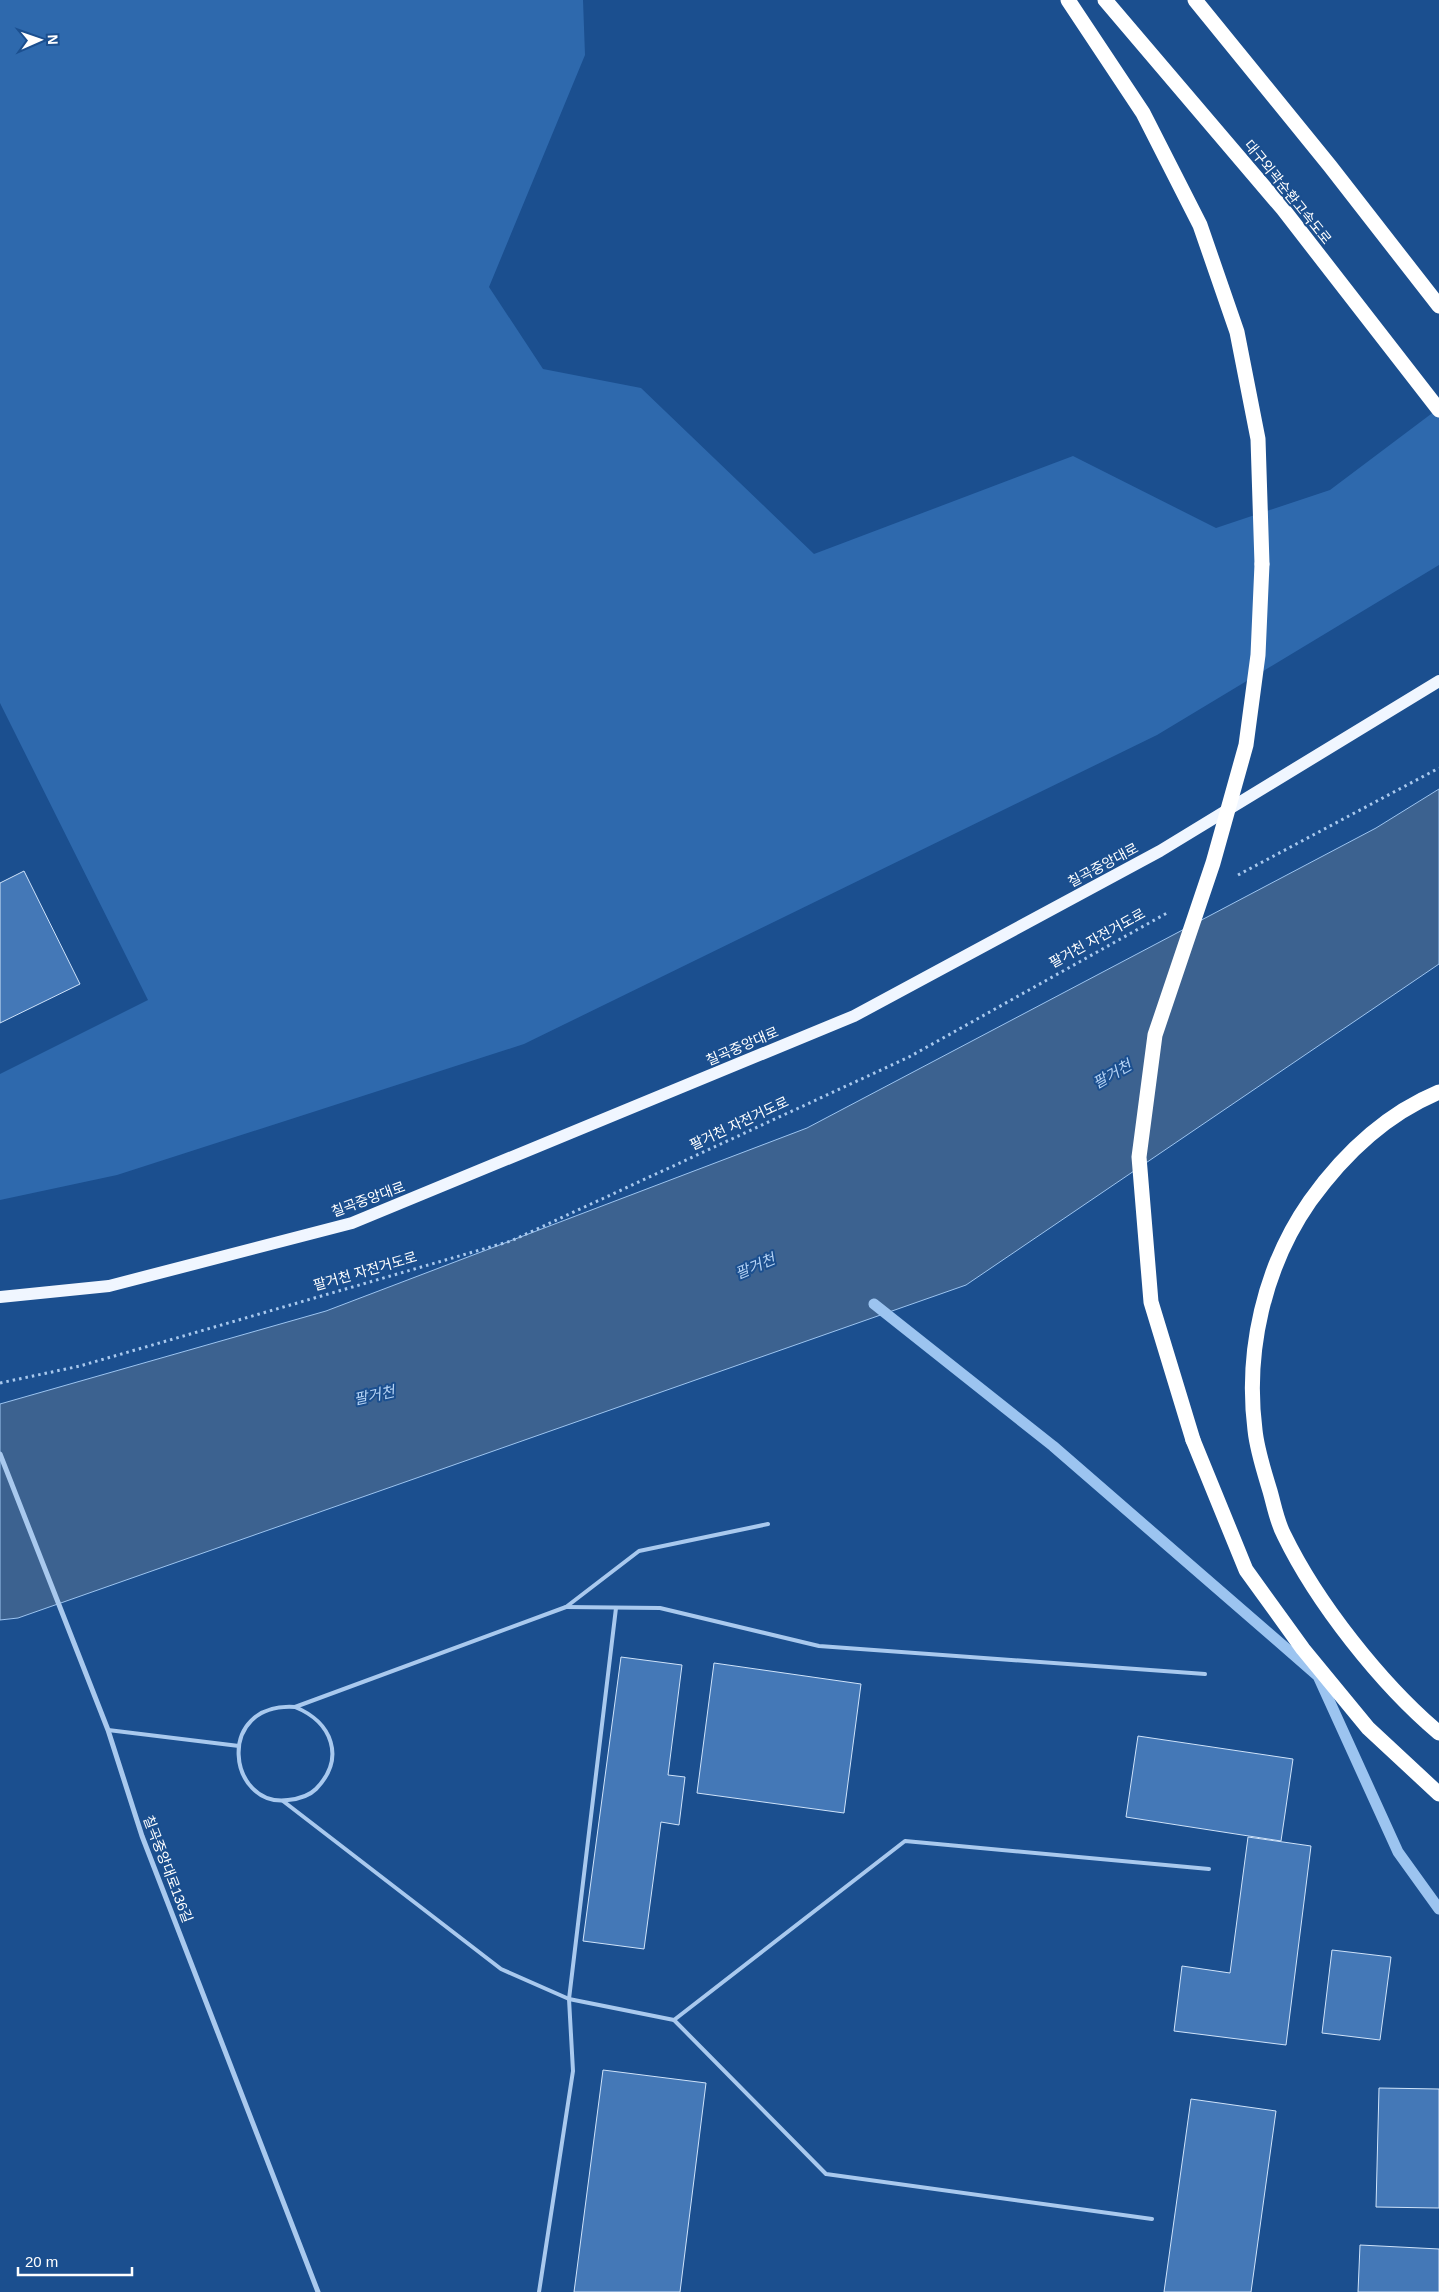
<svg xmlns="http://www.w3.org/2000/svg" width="1439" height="2292" font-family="Arial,'Noto Sans KR',sans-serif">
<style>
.green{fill:#2e69ad}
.water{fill:#3c6290;stroke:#9cc4f0}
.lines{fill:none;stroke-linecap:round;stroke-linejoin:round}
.stream{stroke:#9cc4f0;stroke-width:11}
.building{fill:#4478b7;stroke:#cfe3fa}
.path{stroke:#a9c9ee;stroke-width:3;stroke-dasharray:2.5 4;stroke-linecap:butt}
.lane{stroke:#a9c9ee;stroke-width:4}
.street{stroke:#a9c9ee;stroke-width:5}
.primary{stroke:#f0f6ff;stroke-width:12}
.highway{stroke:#fff;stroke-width:15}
.highway-bridge{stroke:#fff;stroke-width:15}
.labels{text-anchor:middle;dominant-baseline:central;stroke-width:4;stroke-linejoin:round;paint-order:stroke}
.street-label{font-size:14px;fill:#fff;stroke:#1b4f8f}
.water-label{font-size:15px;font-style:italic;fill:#b5d3f5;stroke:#1b4f8f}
</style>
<rect width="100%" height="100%" fill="#1b4f8f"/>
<!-- green -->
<path class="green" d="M0,0H583L585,55L489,287L543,369L641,388L814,554L1073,456L1216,528L1330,490L1439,408V565L1157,735L524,1044L117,1175L0,1200V1074L148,1000L0,703Z"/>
<!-- water -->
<path class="water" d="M1439,789V964L966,1285L18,1618L0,1620V1404L326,1311L807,1128L1376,828Z"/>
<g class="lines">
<!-- stream -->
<path class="stream" d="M874,1304L1053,1446L1318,1676L1398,1852L1439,1909"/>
</g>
<!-- building -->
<g class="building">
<path d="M24,871L80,984L0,1023V883Z"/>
<path d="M621,1657L682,1665L668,1775L685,1777L679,1825L661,1822L644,1949L583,1941Z"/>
<path d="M714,1663L861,1684L844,1813L697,1793Z"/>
<path d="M1138,1736L1293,1759L1281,1841L1126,1817Z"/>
<path d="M1248,1837L1311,1846L1286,2045L1174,2031L1182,1966L1230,1973Z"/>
<path d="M1332,1950L1391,1957L1380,2040L1322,2033Z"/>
<path d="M603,2070L706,2083L680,2292H574Z"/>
<path d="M1379,2088L1439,2089V2208L1376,2207Z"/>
<path d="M1191,2099L1276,2111L1251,2292H1164Z"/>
<path d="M1360,2245L1439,2249V2292H1358Z"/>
</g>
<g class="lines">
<!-- path -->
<g class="path">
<path d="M1238,875L1439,768"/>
<path d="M0,1383L80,1366L511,1241L909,1057L1167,913"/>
</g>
<!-- lane -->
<g class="lane">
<path d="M566,1607L660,1608L819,1646L1205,1674"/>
<path d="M295,1707C332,1722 346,1758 316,1789C309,1796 298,1799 288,1800C228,1808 214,1702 295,1707L566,1607L639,1551L768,1524"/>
<path d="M108,1730L239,1746"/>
<path d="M283,1801L501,1969L569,1999L674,2020L826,2174L1152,2219"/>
<path d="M674,2020L905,1841L1209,1869"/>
<path d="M539,2292L573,2071L569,1999L616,1608"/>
</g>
<!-- street -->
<path class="street" d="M0,1454L108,1730L142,1836L318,2292"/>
<!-- primary -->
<path class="primary" d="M0,1297L109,1286L352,1223L854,1016L1160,851L1439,681"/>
<!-- highway -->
<g class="highway">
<path d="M1068,0L1143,113L1200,225L1237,332L1258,439L1262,564"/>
<path d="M1105,0L1283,209L1439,410"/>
<path d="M1195,0L1330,166L1439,306"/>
<path d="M1439,1092C1386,1114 1343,1155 1310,1201C1264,1267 1245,1351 1255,1430C1257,1450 1264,1471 1270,1491C1274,1505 1277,1522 1284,1535C1317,1603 1381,1684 1439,1733"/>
<path d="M1193,1440L1246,1570L1303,1649L1368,1728L1439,1794"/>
</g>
<!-- highway-bridge -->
<path class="highway-bridge" d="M1193,1440L1151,1302L1139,1157L1155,1035L1213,863L1246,745L1258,655L1262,564"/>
</g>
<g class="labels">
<!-- street labels -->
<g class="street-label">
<text transform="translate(1288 192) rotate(51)">대구외곽순환고속도로</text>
<text transform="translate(1103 865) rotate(-28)">칠곡중앙대로</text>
<text transform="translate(1097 938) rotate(-29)">팔거천 자전거도로</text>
<text transform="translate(742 1046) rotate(-23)">칠곡중앙대로</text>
<text transform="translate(739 1123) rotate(-25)">팔거천 자전거도로</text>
<text transform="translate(368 1199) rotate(-20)">칠곡중앙대로</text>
<text transform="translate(365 1271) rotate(-16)">팔거천 자전거도로</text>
<text transform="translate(168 1869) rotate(69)">칠곡중앙대로136길</text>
</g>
<!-- water labels -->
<g class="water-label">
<text transform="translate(1112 1074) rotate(-30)">팔거천</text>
<text transform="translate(755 1266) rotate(-23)">팔거천</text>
<text transform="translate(374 1395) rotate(-12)">팔거천</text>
</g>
</g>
<!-- north arrow -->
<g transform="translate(40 40) rotate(88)" stroke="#1b4f8f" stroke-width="4" paint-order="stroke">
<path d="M0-4L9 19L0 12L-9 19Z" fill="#ffffff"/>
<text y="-8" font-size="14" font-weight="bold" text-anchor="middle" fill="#ffffff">N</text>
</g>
<!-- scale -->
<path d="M18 2267v8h114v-8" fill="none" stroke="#ffffff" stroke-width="2.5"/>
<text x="25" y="2267" font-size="15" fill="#ffffff" stroke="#1b4f8f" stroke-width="4" paint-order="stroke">20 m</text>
</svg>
